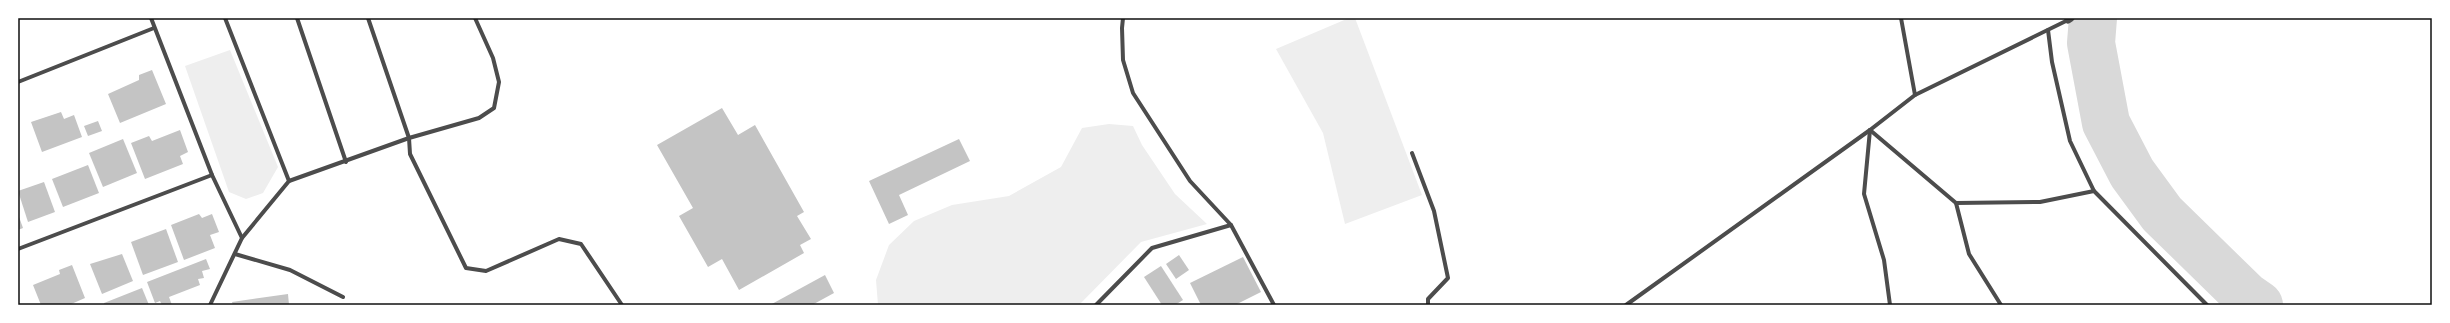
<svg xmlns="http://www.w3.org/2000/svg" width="2450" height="323" font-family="Manrope,sans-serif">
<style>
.green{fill:#eee}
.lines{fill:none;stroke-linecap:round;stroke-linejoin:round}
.river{stroke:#d9d9d9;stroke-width:48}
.building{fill:#c4c4c4}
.minor{stroke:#4c4c4c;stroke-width:4}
.tertiary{stroke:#4c4c4c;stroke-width:7}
.neatline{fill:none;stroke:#111;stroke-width:1.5}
</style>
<rect width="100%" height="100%" fill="#fff"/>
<!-- green -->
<g class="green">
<path d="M1349,18H1355L1422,195L1345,224L1323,133L1276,49Z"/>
<path d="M230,50L278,167L263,193L246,199L229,192L185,66Z"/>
<path d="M1109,124L1133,126L1142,145L1175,194L1207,224L1141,242L1079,305H878L876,280L889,245L914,221L952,205L1009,196L1061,167L1082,128Z"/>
</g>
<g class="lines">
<!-- river -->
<path class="river" d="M2093,18L2091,43L2106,123L2132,173L2162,214L2246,296L2259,305"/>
</g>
<!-- building -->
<g class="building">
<path d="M152,70L166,104L120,123L108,94L139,80V75Z"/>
<path d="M722,108L738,135L755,125L804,212L797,216L811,239L800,245L804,253L739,290L722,259L708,267L679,216L693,208L657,145Z"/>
<path d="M61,112L64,119L74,115L82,137L42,152L31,122Z"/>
<path d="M98,121L102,131L88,136L84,126Z"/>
<path d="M180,130L188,152L180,156L183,164L145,179L131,143L149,136L152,141Z"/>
<path d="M123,139L137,173L103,187L89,153Z"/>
<path d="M959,139L970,161L899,195L908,215L889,224L869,181Z"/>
<path d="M88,165L99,193L63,207L52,179Z"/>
<path d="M44,182L55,212L28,222L18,191Z"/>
<path d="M18,214L23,228L18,230Z"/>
<path d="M199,214L202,218L212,214L219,232L210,235L215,248L184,260L171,225Z"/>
<path d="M166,229L178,262L143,275L131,242Z"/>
<path d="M122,254L133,281L102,294L90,264Z"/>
<path d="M1179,255L1189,270L1176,279L1166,264Z"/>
<path d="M1243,257L1261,292L1235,305H1201L1190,283Z"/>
<path d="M206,259L210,269L202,271L204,278L198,279L200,285L169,297L172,305H162L160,301L155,303L147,282Z"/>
<path d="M72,265L85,298L69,305H41L33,285L60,274L59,270Z"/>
<path d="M1161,266L1183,300L1175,305H1162L1144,277Z"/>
<path d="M825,275L834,293L812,305H770Z"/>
<path d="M142,288L149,305H104V303Z"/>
<path d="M288,294L289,305H233L232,302Z"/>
</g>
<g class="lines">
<!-- minor -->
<g class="minor">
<path d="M151,18L212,175L242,238"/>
<path d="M225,18L289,181"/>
<path d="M297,18L346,162"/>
<path d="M368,18L409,138L410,154L466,268L486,271L559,239L581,244L622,305"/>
<path d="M1123,18L1122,28L1123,60L1133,93L1190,181L1231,225L1274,305"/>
<path d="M1901,18L1915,95"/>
<path d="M2048,30L2052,62L2070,141L2094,191"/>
<path d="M18,82L154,28"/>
<path d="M1870,130L1956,203L1969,254L2001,305"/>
<path d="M1870,130L1864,194L1884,260L1890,305"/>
<path d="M1412,153L1434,211L1448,278L1428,299V305"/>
<path d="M1956,203L2040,202L2094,191L2207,305"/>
<path d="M18,249L212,175"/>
<path d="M235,254L290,270L343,297"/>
<path d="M210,305L242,238L289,181L409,138L479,118L494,108L499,82L493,58L475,18"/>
<path d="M1096,305L1152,248L1231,225"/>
<path d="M1626,305L1870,130L1915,95L2068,20"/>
</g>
<!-- tertiary -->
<path class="tertiary" d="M2068,20L2071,18"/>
</g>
<!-- border -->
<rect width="2450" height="323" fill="none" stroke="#ffffff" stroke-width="38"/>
<rect x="19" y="19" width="2412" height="285" class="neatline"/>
</svg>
